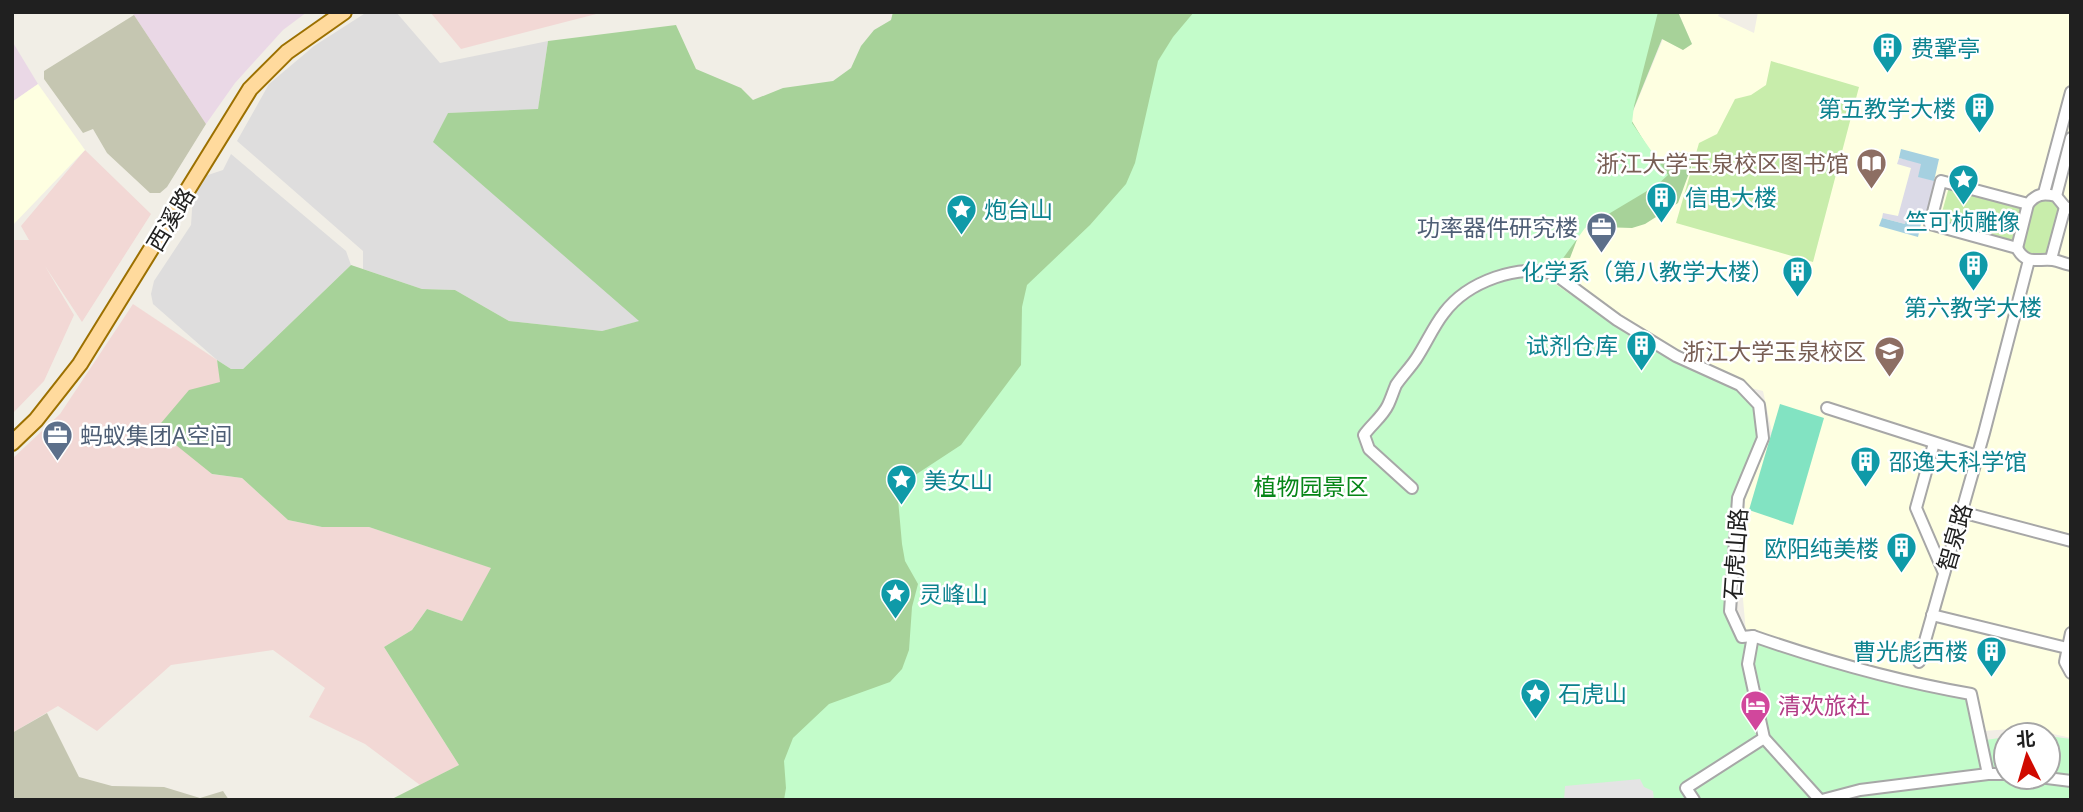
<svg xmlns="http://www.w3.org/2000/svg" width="2083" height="812" font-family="'Open Sans','Noto Sans SC',sans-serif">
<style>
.residential{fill:#dedddd}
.commercial{fill:#f2d8d5}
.industrial{fill:#ead8e6}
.education{fill:#feffe1}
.construction{fill:#c5c6b1}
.grass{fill:#c8edab}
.forest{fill:#a7d299}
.park{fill:#c3fcca}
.pitch{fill:#82e3c2}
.parking{fill:#e4e4e4}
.plaza{fill:#dbdae7}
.water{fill:#a5d0e0}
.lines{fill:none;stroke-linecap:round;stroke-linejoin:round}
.minor-casing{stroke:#a7a7a7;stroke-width:14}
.major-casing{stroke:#9c7000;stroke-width:18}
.minor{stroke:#fff;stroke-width:10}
.major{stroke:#ffda9d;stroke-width:14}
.labels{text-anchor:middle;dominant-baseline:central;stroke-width:5;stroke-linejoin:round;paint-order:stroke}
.culture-label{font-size:23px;fill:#0d838f;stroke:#fff;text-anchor:start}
.education-label{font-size:23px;fill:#785e54;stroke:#fff;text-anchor:end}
.street-label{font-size:23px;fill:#202020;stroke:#fff}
.service-label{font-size:23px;fill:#4e5e75;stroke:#fff;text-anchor:end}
.park-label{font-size:23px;fill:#078618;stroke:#fff}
.hotel-label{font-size:23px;fill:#b23c85;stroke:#fff;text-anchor:start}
</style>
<rect width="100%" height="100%" fill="#f1eee6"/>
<!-- residential -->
<g class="residential">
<path d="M367,12H396L440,63L548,41L538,110L448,113L434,142L640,321L602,331L509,321L455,290L422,289L363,269V251L237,141L269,84L314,46Z"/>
<path d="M231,154L346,251L351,265L243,369H231L217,360L153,304L151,294L154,281L191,225L193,195L205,176L223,170Z"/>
</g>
<!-- commercial -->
<g class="commercial">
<path d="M430,12H604L461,49Z"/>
<path d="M85,150L151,214L82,322L45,266L74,315L44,381L12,414V240H29L21,226Z"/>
<path d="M133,304L217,360L221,382L211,474L242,478L288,520L322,527H369L492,568L462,621L427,609L412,630L384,647L459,765L420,785L365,744L309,717L325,688L273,650L171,665L97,731L58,706L12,733V459L60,414Z"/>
</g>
<!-- industrial -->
<g class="industrial">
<path d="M132,12H307L283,30L235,83L206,124Z"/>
<path d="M12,41L38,84L12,102Z"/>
</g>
<!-- education -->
<g class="education">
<path d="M1678,12H1720L1718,16L1754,33L1758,12H2071V738L2026,728L1983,731L1910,680L1746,633L1743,599L1745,500L1772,433L1763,391L1677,370L1547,279L1577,217L1656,161L1630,119L1663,39L1683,50L1692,44Z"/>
<path d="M38,84L85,150L12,226V102Z"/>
</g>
<!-- construction -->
<g class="construction">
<path d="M134,15L206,124L167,187L160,193H150L107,153L93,129L83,133L44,79V71Z"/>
<path d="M47,713L79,777L112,786L164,787L200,798L223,791L229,800H12V733Z"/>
</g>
<!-- grass -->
<g class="grass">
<path d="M1771,61L1859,87L1813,262L1676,223L1699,143L1717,134L1735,99L1751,95L1766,85Z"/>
<path d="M1949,187L2023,207L2014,243L1939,223Z"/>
<path d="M2035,199H2054L2062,208L2050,257H2027L2021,247L2031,205Z"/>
</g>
<!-- forest -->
<path class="forest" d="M893,12H1678L1692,44L1683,50L1662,39L1630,118L1656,161L1678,152L1696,154L1678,203L1645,224L1632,228L1601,227L1577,218L1578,237L1570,258L1531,257L1564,800H390L459,765L384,647L412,630L427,609L462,621L491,568L369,527H322L288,520L242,478L212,474L156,429L189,390L220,382L217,360L231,369H243L351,265L422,289L455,290L509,321L602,331L639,321L433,142L448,113L538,109L548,41L676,25L696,69L741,88L753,100L783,88L833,81L851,68L861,46L874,30L891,20Z"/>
<!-- park -->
<path class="park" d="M1194,12H1658L1634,106L1632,123L1668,175L1657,185L1585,228L1548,279L1641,343L1670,359L1738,384L1765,424L1741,479L1733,570L1738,627L1745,633L1878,673L1969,689L1979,741L2006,737V777H2048V736L2071,739V800H784L786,788L784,761L793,738L829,704L890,682L902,669L909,650L912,607L918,584L905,561L902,544L898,499L906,481L961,445L1021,365L1022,307L1027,285L1090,225L1126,184L1135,163L1158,61L1173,37Z"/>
<!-- pitch -->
<path class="pitch" d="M1780,404L1824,418L1793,525L1749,510Z"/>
<!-- parking -->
<path class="parking" d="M1640,779L1644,787L1653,791L1654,800H1564L1565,786Z"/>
<!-- plaza -->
<path class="plaza" d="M1899,158L1922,163L1934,181L1940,183L1932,218L1908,211L1905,224L1882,218L1883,213L1898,216L1911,168L1897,164Z"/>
<!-- water -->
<g class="water">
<path d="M1901,149L1939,159L1934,181L1918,177L1921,164L1899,158Z"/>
<path d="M1908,211L1923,215L1918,237L1879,226L1882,218L1905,224Z"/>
</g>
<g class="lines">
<defs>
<g id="minor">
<path d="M2044,193L2071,92"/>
<path d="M2056,196L2071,138"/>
<path d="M2071,209L2065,207L2056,196C2043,193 2036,194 2028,204L1941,181L1930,224L2017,248C2026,266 2038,258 2053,260C2059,261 2065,264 2071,265"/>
<path d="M2017,248L2028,204"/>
<path d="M2051,259L2065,207"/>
<path d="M1827,408L1977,456"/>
<path d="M1934,443L1916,508L1944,573"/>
<path d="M1412,488L1369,449L1364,435C1371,425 1383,416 1388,405C1391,399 1393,392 1396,385C1402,376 1410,368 1416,359C1426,344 1433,327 1444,313C1467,282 1520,262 1556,275L1617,320L1676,356L1740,385L1759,405L1763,438L1738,498L1730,611L1742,637L1753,636C1825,661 1896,681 1971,694L1988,774"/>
<path d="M1961,512L2071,541"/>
<path d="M1932,615L2067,648"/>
<path d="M2071,633L2065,662L2071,673"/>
<path d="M1753,636L1748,664L1764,738L1820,800"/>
<path d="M1919,662L1984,433L2029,260"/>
<path d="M2039,777L2071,781"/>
<path d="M1694,800L1686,788L1764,738"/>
<path d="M1822,800L1860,790L1988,774H2006"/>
</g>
<path id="major" d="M12,443L36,420L80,364L250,89L287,52L344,12"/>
</defs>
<!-- minor casing -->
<use href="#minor" class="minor-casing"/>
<!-- major casing -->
<use href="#major" class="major-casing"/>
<!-- minor -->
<use href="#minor" class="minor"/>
<!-- major -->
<use href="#major" class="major"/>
</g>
<!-- icons -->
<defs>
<symbol id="building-pin" viewBox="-11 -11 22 30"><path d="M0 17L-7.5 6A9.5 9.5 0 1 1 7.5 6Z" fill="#0f9aa8" stroke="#fff"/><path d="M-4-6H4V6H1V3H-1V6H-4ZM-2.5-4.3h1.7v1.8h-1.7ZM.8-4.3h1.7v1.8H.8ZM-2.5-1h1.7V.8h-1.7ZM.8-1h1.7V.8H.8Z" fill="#fff"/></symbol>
<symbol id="library-pin" viewBox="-11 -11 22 30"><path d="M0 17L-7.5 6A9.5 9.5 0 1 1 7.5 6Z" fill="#8d6e63" stroke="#fff"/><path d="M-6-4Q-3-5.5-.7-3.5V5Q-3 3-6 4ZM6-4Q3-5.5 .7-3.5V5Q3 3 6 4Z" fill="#fff"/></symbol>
<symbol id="sight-pin" viewBox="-11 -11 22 30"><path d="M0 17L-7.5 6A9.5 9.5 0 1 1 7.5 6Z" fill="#0f9aa8" stroke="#fff"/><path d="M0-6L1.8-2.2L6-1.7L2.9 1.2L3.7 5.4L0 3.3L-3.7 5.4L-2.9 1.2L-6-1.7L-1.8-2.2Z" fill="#fff"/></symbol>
<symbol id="office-pin" viewBox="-11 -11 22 30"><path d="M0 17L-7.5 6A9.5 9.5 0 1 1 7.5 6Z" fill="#5c6f8a" stroke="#fff"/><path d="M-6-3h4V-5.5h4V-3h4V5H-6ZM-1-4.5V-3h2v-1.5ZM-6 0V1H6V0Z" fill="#fff"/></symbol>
<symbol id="university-pin" viewBox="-11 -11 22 30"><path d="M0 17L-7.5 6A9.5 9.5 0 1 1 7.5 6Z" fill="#8d6e63" stroke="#fff"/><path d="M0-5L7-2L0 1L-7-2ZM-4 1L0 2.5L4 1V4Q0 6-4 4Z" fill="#fff"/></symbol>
<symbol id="hotel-pin" viewBox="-11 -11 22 30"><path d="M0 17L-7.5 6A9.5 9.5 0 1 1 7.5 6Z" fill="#d1479c" stroke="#fff"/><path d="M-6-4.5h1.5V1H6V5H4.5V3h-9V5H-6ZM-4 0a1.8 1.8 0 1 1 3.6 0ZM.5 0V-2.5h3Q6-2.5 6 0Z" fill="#fff"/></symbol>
</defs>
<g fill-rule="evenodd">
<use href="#building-pin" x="1870" y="30" width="35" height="47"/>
<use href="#building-pin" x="1962" y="90" width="35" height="47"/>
<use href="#library-pin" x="1854" y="146" width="35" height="47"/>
<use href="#sight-pin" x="1946" y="162" width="35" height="47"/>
<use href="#building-pin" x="1644" y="180" width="35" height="47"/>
<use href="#sight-pin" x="944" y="192" width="35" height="47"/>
<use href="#office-pin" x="1584" y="210" width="35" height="47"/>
<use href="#building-pin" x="1956" y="248" width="35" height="47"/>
<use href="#building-pin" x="1780" y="254" width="35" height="47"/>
<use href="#building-pin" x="1624" y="328" width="35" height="47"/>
<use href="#university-pin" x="1872" y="334" width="35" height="47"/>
<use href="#office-pin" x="40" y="418" width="35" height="47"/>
<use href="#building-pin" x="1848" y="444" width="35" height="47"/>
<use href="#sight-pin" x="884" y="462" width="35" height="47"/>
<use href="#building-pin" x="1884" y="530" width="35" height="47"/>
<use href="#sight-pin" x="878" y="576" width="35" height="47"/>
<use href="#building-pin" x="1974" y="634" width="35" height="47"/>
<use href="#sight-pin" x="1518" y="676" width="35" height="47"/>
<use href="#hotel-pin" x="1738" y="688" width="35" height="47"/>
</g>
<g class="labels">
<!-- culture labels -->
<g class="culture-label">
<text x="1911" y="48">费鞏亭</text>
<text x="1956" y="108" text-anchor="end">第五教学大楼</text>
<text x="1685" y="197">信电大楼</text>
<text x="984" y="209">炮台山</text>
<text x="1963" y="221" text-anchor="middle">竺可桢雕像</text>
<text x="1774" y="271" text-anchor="end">化学系（第八教学大楼）</text>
<text x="1973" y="307" text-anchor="middle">第六教学大楼</text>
<text x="1618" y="345" text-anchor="end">试剂仓库</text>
<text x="1889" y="461">邵逸夫科学馆</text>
<text x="924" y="480">美女山</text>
<text x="1879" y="548" text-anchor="end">欧阳纯美楼</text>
<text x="919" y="594">灵峰山</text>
<text x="1968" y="651" text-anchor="end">曹光彪西楼</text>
<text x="1558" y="693">石虎山</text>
</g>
<!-- education labels -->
<g class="education-label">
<text x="1849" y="163">浙江大学玉泉校区图书馆</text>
<text x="1866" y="351">浙江大学玉泉校区</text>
</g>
<!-- street labels -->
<g class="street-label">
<text transform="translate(170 219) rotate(-59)">西溪路</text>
<text transform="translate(1954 537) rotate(-74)">智泉路</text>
<text transform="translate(1735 554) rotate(-86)">石虎山路</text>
</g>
<!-- service labels -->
<g class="service-label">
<text x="1578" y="227">功率器件研究楼</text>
<text x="80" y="435" text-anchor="start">蚂蚁集团A空间</text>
</g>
<!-- park labels -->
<g class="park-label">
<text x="1311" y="486">植物园景区</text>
</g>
<!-- hotel labels -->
<g class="hotel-label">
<text x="1778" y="705">清欢旅社</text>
</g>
</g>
<!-- border -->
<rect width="2083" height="812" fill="none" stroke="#202020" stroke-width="28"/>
<!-- north arrow -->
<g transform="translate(2027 756) rotate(355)"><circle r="33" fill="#ffffff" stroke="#a6a6a6" stroke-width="2"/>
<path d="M0-5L12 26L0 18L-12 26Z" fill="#d00a00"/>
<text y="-10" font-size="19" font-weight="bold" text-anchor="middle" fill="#202020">北</text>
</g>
</svg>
